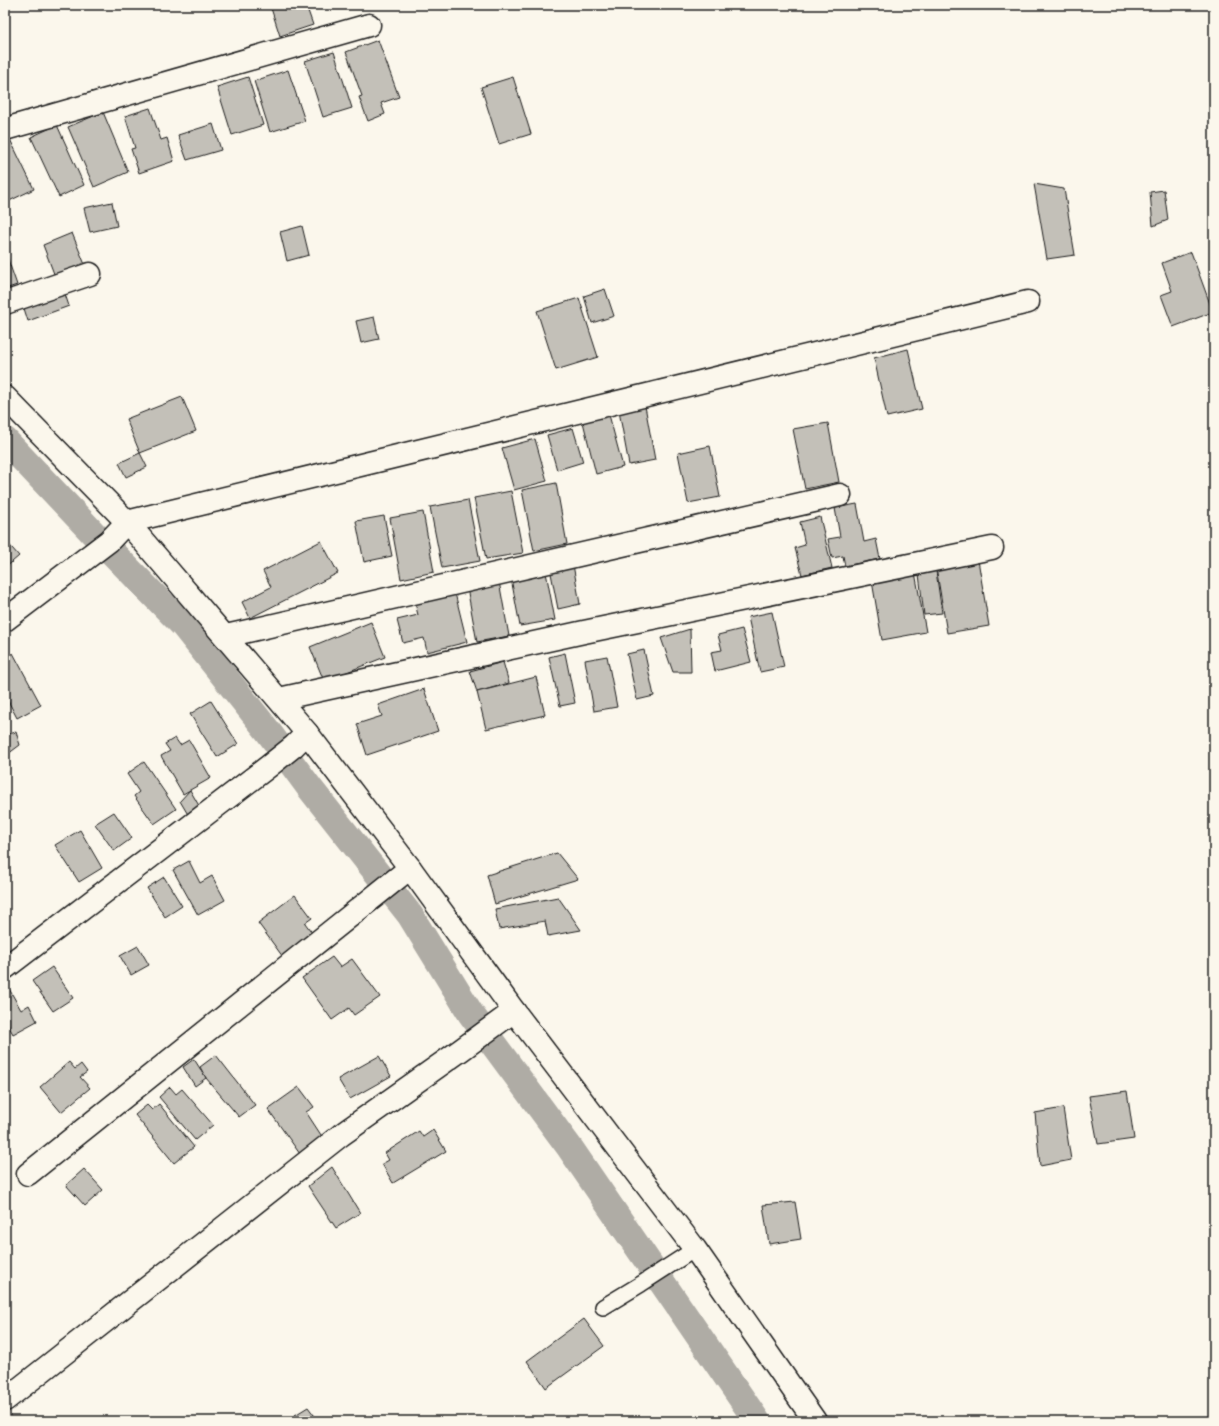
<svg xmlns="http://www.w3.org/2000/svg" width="1219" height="1426" font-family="'Comic Neue',sans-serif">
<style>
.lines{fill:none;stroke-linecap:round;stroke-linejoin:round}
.canal{stroke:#afaca5;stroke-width:27}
.building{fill:#c3c0b8;stroke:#1c1c1c}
.service-casing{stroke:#1c1c1c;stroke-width:18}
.minor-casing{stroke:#1c1c1c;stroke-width:25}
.service{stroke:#fbf7ec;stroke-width:15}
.minor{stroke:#fbf7ec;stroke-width:22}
</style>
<rect width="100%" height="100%" fill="#fbf7ec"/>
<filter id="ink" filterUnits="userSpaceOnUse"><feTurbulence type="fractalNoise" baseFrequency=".025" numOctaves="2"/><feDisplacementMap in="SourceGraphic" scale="8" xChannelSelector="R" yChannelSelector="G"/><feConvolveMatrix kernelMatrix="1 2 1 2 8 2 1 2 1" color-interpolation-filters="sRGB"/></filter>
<g filter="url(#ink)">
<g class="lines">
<!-- canal -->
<path class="canal" d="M5,440L93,533L184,626L267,730L309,787L410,915L471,1014L570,1148L757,1421"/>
</g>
<!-- building -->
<g class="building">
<path d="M270,5H306L313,25L280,36Z"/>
<path d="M378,40L399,97L381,103L385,114L368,121L359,97L362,96L346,52Z"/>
<path d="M334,52L352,108L323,117L305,61Z"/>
<path d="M288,70L305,121L270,132L254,81Z"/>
<path d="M248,77L263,125L232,135L217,87Z"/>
<path d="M513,77L531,134L499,144L481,87Z"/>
<path d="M150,108L161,140L167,138L174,161L139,173L131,149L135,148L125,116Z"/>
<path d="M103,112L128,172L94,187L68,127Z"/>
<path d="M213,124L221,150L187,160L178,135Z"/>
<path d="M57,125L84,185L59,197L31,137Z"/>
<path d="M5,131H6L34,189L5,203Z"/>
<path d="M1034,184L1064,189L1075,255L1047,259Z"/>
<path d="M1164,190L1168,220L1153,226L1150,192Z"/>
<path d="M112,202L117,226L90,232L84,208Z"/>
<path d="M302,226L309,255L287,261L280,232Z"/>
<path d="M72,233L86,267L56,279L43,245Z"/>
<path d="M5,251L17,285L5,289Z"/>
<path d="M1191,252L1213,312L1173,327L1161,295L1172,291L1162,263Z"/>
<path d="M62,285L69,306L28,321L21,299Z"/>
<path d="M605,289L614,316L592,323L584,296Z"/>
<path d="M579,298L598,357L556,370L537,311Z"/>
<path d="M374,317L379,339L361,343L356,321Z"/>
<path d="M908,349L922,409L887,417L874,358Z"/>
<path d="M182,397L196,431L140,453L126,419Z"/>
<path d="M645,406L655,460L629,465L619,411Z"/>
<path d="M608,411L623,467L596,474L582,418Z"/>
<path d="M828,423L839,482L805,489L793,429Z"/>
<path d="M573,428L583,462L557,470L547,435Z"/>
<path d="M535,439L547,481L514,490L502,448Z"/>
<path d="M710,446L720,497L688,503L678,453Z"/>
<path d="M140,453L147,467L126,477L119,463Z"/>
<path d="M556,483L567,544L534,551L522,490Z"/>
<path d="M511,491L523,553L486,559L474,498Z"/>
<path d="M468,500L480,561L442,568L430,507Z"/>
<path d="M857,504L864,542L876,539L880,559L845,566L843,556L832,558L828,539L840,537L835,508Z"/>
<path d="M423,512L434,572L401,579L390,518Z"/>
<path d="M384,516L392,556L364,562L356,521Z"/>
<path d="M820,517L832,568L802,575L795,548L805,545L800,522Z"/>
<path d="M5,540L19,556L5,568Z"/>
<path d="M321,541L338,573L250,618L242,602L271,587L263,571Z"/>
<path d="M977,554L989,626L947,633L935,561Z"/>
<path d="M572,559L580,604L558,609L549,563Z"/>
<path d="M935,564L942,613L924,615L918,566Z"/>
<path d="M545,567L555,620L520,626L510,573Z"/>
<path d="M914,567L926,632L882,640L871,575Z"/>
<path d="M498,576L509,636L477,642L466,582Z"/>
<path d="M453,585L467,642L427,652L424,638L403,643L397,620L418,615L413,595Z"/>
<path d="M772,612L784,667L760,672L748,617Z"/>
<path d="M371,622L385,657L324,681L310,647Z"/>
<path d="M690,629L691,672H673L661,638Z"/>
<path d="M742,629L751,662L715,671L711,652L722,650L718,635Z"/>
<path d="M644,650L654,696L637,700L627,654Z"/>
<path d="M13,653L41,705L17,718L5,695V657Z"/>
<path d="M565,653L575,703L560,706L549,657Z"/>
<path d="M607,656L617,707L594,711L585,660Z"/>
<path d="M503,662L509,683L477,692L470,671Z"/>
<path d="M536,677L545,715L486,729L477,692Z"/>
<path d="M424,689L438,731L367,755L357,724L382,716L378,705Z"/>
<path d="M211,701L238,744L217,757L190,714Z"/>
<path d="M16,732L20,745L8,754L5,746V735Z"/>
<path d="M175,738L180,745L189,740L211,778L183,794L161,756L170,751L165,744Z"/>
<path d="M144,762L176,809L154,824L134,796L139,792L127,774Z"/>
<path d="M190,790L202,811L190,818L180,801Z"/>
<path d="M114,812L132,838L114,851L95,824Z"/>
<path d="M80,830L102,868L79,882L55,845Z"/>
<path d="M557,853L578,879L495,904L487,875Z"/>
<path d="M189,861L200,883L212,876L225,900L198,915L173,870Z"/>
<path d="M164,877L182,906L165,917L147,888Z"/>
<path d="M295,895L312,918L305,923L313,934L283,957L258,923Z"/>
<path d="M558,897L581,930L548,936L545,921L499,929L495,909Z"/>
<path d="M138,946L149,965L131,975L120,956Z"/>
<path d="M332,957L340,967L352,959L380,997L354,1015L349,1008L332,1020L302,978Z"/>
<path d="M52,967L73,998L53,1011L32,981Z"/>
<path d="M8,987L21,1010L29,1005L37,1021L13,1034L5,1020V989Z"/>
<path d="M216,1055L255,1105L239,1117L206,1078L200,1067Z"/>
<path d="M379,1056L391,1076L350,1099L338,1079Z"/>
<path d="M194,1059L206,1078L195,1086L183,1067Z"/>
<path d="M69,1062L75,1069L81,1064L87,1072L80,1077L90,1088L61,1112L40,1087Z"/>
<path d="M170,1087L176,1094L182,1089L213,1125L195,1140L159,1097Z"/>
<path d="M299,1087L314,1107L306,1112L323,1138L300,1154L268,1109Z"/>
<path d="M1127,1091L1134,1139L1098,1144L1089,1096Z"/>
<path d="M159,1104L194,1147L174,1163L135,1115L147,1105L152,1110Z"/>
<path d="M1063,1108L1071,1160L1040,1166L1035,1113Z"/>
<path d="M433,1130L446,1151L393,1183L382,1164L389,1160L385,1153L419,1131L423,1137Z"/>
<path d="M332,1167L360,1213L336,1228L308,1186Z"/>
<path d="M84,1169L103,1190L85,1206L66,1185Z"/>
<path d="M795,1202L801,1239L769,1244L763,1205Z"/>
<path d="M584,1319L604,1346L546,1388L527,1361Z"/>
<path d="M308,1407L317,1419L314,1421H299L295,1415Z"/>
</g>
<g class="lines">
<defs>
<path id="service" d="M603,1307L641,1284L695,1249"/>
<g id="minor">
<path d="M5,129L369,25"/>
<path d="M5,303L90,274"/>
<path d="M5,397L127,522L307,733L410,868L514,1011L695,1249L815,1421"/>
<path d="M5,620L109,541L127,522L1028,302"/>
<path d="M226,636L840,495"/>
<path d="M279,699L584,632L992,548"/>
<path d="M5,968L269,766L294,746L307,733"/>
<path d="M28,1174L410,868"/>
<path d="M5,1400L341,1135L461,1050L514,1011"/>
</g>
</defs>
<!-- service casing -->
<use href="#service" class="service-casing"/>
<!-- minor casing -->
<use href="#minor" class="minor-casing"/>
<!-- service -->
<use href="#service" class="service"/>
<!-- minor -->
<use href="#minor" class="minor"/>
</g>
</g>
<!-- margin -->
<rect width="1219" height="1426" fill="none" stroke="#fbf7ec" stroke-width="20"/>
<rect x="10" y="10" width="1199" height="1406" fill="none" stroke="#1c1c1c" stroke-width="1.5" filter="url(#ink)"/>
</svg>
